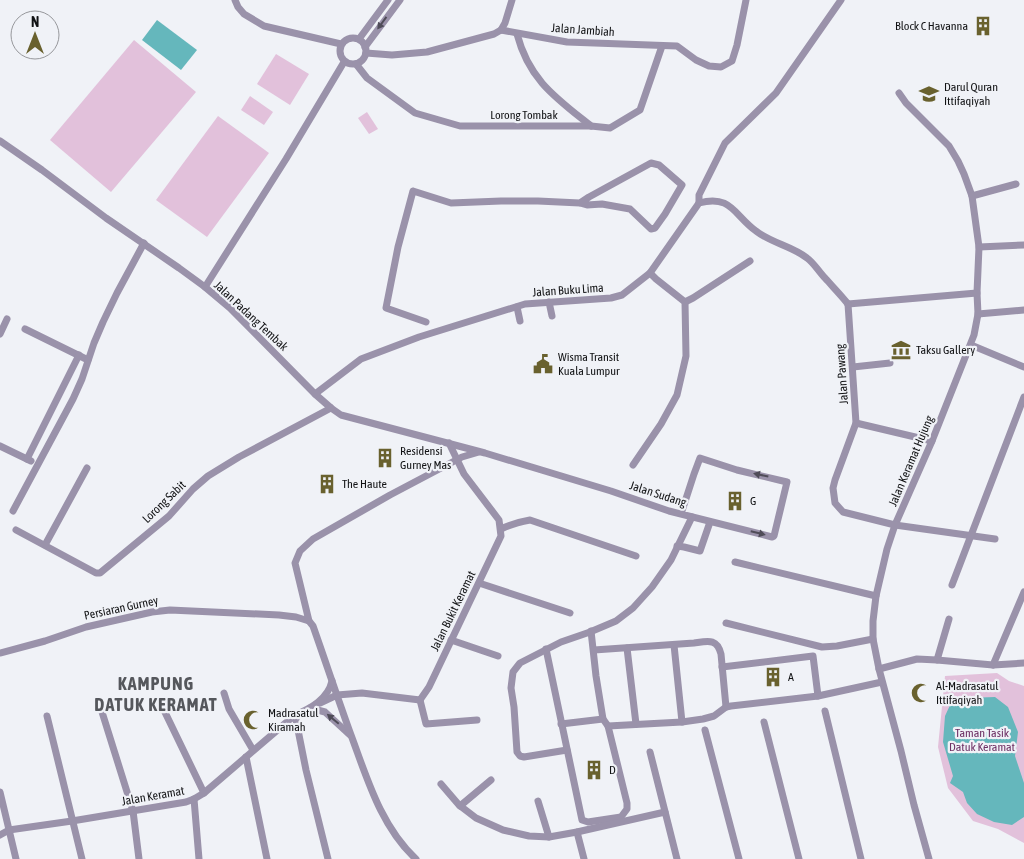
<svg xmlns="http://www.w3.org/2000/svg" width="1024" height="859" font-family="'Asap Condensed',sans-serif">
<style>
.green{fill:#e2c1db}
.water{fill:#65b7bc}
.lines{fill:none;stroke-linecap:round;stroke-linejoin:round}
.minor{stroke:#9a92aa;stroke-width:7}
.oneway{fill:#4f4c58}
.labels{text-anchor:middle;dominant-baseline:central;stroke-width:4.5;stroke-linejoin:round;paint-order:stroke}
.poi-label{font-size:12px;fill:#111214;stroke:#f0f2f7;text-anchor:start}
.street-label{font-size:12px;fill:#111214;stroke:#f0f2f7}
.park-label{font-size:12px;fill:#6c2f63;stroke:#f0f2f7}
.district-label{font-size:18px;font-weight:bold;letter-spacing:1px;fill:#55575c;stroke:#f0f2f7}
</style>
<rect width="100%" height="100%" fill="#f0f2f7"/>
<!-- green -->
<g class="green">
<path d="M134,40L196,92L111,192L50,140Z"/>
<path d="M276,54L309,74L290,105L257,84Z"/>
<path d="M250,96L273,112L264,125L241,110Z"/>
<path d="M367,112L378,129L369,134L358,118Z"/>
<path d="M218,116L269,153L207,237L156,200Z"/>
<path d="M997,673L1009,681L1024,686V843L998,829L973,821L948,788L938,747L945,676Z"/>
</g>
<!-- water -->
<g class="water">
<path d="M157,20L197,50L181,70L142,40Z"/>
<path d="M995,697L1008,707L1018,732L1015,756L1024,783V817L1012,825L994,822L977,814L967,803L963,792L950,783L953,776L943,742L945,716L951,703L967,698Z"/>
</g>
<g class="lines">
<!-- minor -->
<g class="minor">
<path d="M235,0L238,7L244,14L264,26L341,44"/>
<path d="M501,30L505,23L512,0"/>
<path d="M517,34C529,80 556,98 591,126"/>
<circle cx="353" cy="51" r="13"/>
<path d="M359,39L388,0"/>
<path d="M365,47L400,0"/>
<path d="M366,53L392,55L427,52L494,34L501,30L567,42L677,46L696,60L709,66L721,67L732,61L737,45L746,0"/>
<path d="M356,64L367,78L415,113L460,126H591L610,128L640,110L662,46"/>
<path d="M899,93L906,103L949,146L958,161L964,174L972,196L979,247L977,293L978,314L974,335L932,441L895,525L887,549L876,596L873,621V639L879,669L901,751L914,805L929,859"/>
<path d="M0,141L42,170L106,218L179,268L205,287L230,308L315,394L331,408L341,415L485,453L611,491L669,511L772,537L774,536L787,482L737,470L700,458L694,474L681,514"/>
<path d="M972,196L1016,184"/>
<path d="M699,203V195L725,143L776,93L841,0"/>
<path d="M979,247L1024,245"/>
<path d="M205,287L286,159L344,62"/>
<path d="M549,302L552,316"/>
<path d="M685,302L693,298L750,261"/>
<path d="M848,304L856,423L835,480L833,488L835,503L843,512L895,525L995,539"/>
<path d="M848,304L977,293"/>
<path d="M517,307L520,321"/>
<path d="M978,314L1024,310"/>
<path d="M426,322L386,308L398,247L413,191L451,203L501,201H538L580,203L587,205L602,204L630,209L651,229L655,228L665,214L682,185L659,165L651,163L589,197L580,203"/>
<path d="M25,329L88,360"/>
<path d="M0,334L7,319"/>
<path d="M971,345L1024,367"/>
<path d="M853,367L890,363"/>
<path d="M315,394L361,359L419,337L525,304L611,298L622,295L650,273L699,203C731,194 734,215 756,231C771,243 792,246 807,258C814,263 819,272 825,278C833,287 841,295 848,304"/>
<path d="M856,423L932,441"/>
<path d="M0,446L31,461"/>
<path d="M27,459L79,355"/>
<path d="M633,465L661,424L677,395L686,356L685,302L656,279L650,273"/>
<path d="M13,511L73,399L82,379L94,343L103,322L117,293L144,243"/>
<path d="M501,529C511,524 519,522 530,520L636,556"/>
<path d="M16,530L96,573H100L169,516L193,489L208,476L239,457L331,408"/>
<path d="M45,545L87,468"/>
<path d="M677,546L684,547L700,551L710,522"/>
<path d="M735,562L876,596"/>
<path d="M479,583L570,613"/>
<path d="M952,585L1024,397"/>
<path d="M726,623L822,647L837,646L873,639"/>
<path d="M591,631L596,676L603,719"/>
<path d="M451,640L498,656"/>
<path d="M674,645L682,722"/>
<path d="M627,648L636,724"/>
<path d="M546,649L582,820L588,822L621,817L627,809V803L608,726"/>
<path d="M594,650L694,643C708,641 717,638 721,654L726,707"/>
<path d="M0,653L45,641L86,627L152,612L170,610L279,615L296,617L309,621"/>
<path d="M937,660L949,619"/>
<path d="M993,665L1024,592"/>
<path d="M722,667L813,656L818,696L882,682"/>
<path d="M879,669L917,659L937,660L993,665L1024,663"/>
<path d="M224,693L229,709L253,750"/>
<path d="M420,700L429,687L501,536L499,520L464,474L449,443"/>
<path d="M420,700L426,724L477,720"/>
<path d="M320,703L337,695L362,693L420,700"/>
<path d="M161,704L204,793"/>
<path d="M310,708L325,712L350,735"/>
<path d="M825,711L861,859"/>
<path d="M102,712L133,811L139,859"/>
<path d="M295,715L306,770L328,859"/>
<path d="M47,716L82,859"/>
<path d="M764,722L799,859"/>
<path d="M561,724L603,719L608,726L682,722L703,719L714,716L726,707L731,706L818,696"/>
<path d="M705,730L739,859"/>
<path d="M567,750L524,757L520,756L517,752L514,707L511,688L513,672L520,663L561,642L590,632L616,621L633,608L652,587L671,560L692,517"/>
<path d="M650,752L677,859"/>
<path d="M246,757L267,859"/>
<path d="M441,784L459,805L476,818L503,830L529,836L549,837L577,832L665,812"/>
<path d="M0,792L16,859"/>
<path d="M194,799L199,859"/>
<path d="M538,801L549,837"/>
<path d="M460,806L491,780"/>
<path d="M577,832L584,859"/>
<path d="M0,835L9,830L72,821L186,802L194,799L204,793L295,715C311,708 328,699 332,681"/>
<path d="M416,859C381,827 367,778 351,735C338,699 326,663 313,626L309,621L295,563L300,551L313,539L390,495L462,457L479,452"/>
</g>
</g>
<!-- one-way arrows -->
<defs><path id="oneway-solid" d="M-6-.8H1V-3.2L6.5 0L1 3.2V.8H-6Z" transform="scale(1.25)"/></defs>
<g class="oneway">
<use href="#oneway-solid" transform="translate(382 23) rotate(126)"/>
<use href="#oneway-solid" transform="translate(761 475) rotate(-168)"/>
<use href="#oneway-solid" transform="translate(758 533) rotate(14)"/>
<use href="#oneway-solid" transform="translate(333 719) rotate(-140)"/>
</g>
<!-- icons -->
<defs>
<symbol id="building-bare" viewBox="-9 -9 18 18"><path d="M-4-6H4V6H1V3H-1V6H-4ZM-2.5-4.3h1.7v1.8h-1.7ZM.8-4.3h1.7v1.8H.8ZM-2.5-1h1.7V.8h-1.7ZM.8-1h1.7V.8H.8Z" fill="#69612e" stroke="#f0f2f7" stroke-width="2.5" paint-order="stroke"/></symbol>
<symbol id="school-bare" viewBox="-9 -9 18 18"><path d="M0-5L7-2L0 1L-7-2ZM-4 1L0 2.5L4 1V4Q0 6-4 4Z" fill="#69612e" stroke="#f0f2f7" stroke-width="2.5" paint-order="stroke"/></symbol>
<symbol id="museum-bare" viewBox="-9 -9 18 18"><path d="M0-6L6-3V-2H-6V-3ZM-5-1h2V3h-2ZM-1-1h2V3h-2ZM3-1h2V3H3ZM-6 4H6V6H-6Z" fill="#69612e" stroke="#f0f2f7" stroke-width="2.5" paint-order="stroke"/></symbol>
<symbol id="civic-bare" viewBox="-9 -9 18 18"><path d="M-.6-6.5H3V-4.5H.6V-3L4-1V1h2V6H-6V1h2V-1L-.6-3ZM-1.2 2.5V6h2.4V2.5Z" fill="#69612e" stroke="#f0f2f7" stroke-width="2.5" paint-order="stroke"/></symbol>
<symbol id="mosque-bare" viewBox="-9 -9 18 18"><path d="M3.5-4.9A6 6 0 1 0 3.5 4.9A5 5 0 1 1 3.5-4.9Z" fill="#69612e" stroke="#f0f2f7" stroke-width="2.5" paint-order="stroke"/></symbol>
</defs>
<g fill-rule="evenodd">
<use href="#building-bare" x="969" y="12" width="28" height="28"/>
<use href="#school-bare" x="915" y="80" width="28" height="28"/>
<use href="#museum-bare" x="887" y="336" width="28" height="28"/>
<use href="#civic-bare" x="529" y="350" width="28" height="28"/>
<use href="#building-bare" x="371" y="444" width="28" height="28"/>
<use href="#building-bare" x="313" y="470" width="28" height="28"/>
<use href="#building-bare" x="721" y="487" width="28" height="28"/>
<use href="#building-bare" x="759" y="663" width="28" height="28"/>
<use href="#mosque-bare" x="907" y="679" width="28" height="28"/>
<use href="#mosque-bare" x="239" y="706" width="28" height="28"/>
<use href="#building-bare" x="580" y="756" width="28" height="28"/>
</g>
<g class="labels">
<!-- poi labels -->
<g class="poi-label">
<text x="968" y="26" text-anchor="end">Block C Havanna</text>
<text x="944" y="87">Darul Quran<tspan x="944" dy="14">Ittifaqiyah</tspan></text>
<text x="916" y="350">Taksu Gallery</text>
<text x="558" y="357">Wisma Transit<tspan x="558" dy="14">Kuala Lumpur</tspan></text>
<text x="400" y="451">Residensi<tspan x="400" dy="14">Gurney Mas</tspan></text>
<text x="342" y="484">The Haute</text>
<text x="750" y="501">G</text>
<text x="788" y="677">A</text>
<text x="936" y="686">Al-Madrasatul<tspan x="936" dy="14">Ittifaqiyah</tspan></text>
<text x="268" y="713">Madrasatul<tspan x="268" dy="14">Kiramah</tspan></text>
<text x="609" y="770">D</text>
</g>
<!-- street labels -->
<g class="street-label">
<text transform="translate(583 30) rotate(4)">Jalan Jambiah</text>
<text x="524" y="115">Lorong Tombak</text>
<text transform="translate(568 290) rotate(-4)">Jalan Buku Lima</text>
<text transform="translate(251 316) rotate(43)">Jalan Padang Tembak</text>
<text transform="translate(842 374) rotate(-94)">Jalan Pawang</text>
<text transform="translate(911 461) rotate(-67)">Jalan Keramat Hujung</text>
<text transform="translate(658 494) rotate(18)">Jalan Sudang</text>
<text transform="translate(164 502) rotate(-44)">Lorong Sabit</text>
<text transform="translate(121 608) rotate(-12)">Persiaran Gurney</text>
<text transform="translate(453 611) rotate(-64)">Jalan Bukit Keramat</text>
<text transform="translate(153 796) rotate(-10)">Jalan Keramat</text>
</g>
<!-- park labels -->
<g class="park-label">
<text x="982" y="733">Taman Tasik<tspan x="982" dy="14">Datuk Keramat</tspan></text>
</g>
<!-- district labels -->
<g class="district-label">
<text x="156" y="683">KAMPUNG<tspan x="156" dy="21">DATUK KERAMAT</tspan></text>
</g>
</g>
<!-- north arrow -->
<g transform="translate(35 35)"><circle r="24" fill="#f0f2f7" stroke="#97989c"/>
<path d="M0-4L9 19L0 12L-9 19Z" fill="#69612e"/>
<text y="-8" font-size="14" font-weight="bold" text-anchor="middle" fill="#111214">N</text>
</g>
</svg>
